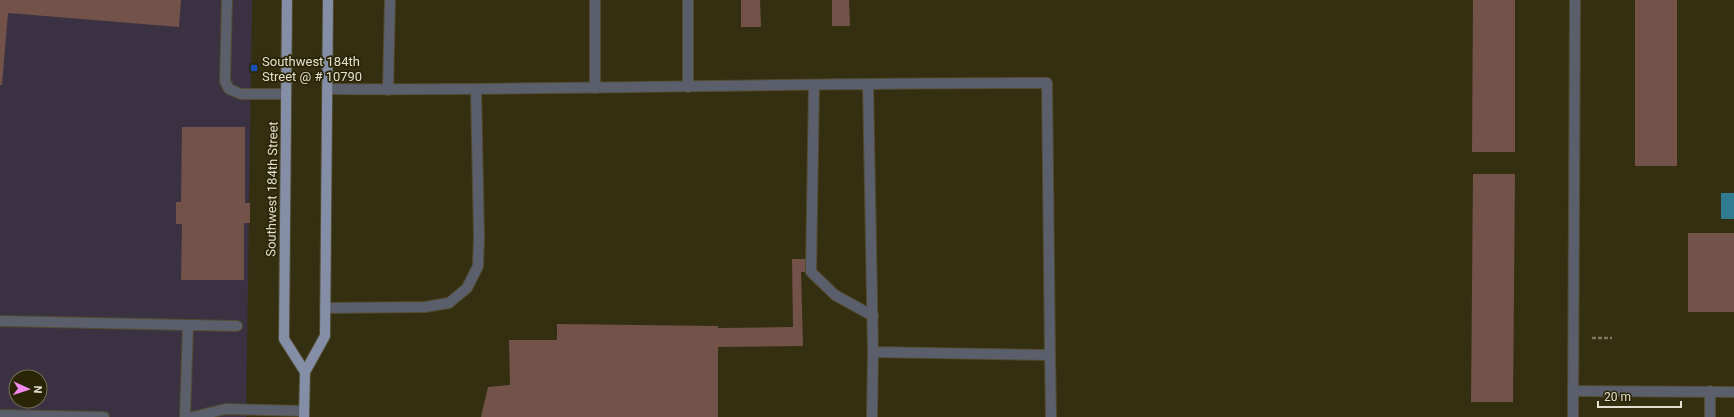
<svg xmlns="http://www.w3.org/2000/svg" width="1734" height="417" font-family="Roboto,sans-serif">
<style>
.commercial{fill:#3a3243;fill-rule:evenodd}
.water{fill:#2f7b91}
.building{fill:#73524a}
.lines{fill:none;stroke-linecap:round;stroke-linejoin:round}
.minor-casing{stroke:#514b30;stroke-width:12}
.major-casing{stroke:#514b30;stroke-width:12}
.path{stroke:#7d7860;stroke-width:2.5;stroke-dasharray:4 2;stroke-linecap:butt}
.minor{stroke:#5b5f6b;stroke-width:10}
.major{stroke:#858ea7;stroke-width:10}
.transit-dot{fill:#1a4fb4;stroke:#2b2507;stroke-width:1.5}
.labels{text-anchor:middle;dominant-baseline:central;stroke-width:3.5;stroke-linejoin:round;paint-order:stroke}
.poi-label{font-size:13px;fill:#e2dfce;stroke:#2b2507;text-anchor:start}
.street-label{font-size:13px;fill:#e2dfce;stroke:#2b2507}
</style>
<rect width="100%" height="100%" fill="#352f12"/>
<!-- commercial -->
<path class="commercial" d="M0,0H252L246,417H0ZM16,377H40V401H16Z"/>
<!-- water -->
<rect class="water" x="1721" y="193" width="13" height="26"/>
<!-- building -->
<g class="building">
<path d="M0,0H181L179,27L8,13L2,85H0Z"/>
<path d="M741,0H760L761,27H741Z"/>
<path d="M832,0H849L850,26H832Z"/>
<path d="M1473,0H1515V152H1472Z"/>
<rect x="1635" y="0" width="42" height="166"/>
<path d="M182,127H245V203H250V223H244V280H181L182,224H176V202H181Z"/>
<path d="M1473,174H1515L1513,402H1471Z"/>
<rect x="1688" y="233" width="46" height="79"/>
<path d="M792,259H811L810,272H801L803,346L718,347V417H481L488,387L510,385L509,340H557V324L718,326V328L793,327Z"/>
</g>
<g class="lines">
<defs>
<g id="minor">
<path d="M227,0L225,81L229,89L241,94H286"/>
<path d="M688,0V87"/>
<path d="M814,85L811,272L835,295L873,316"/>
<path d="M595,88V0"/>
<path d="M327,89C567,91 807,82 1047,83L1050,355L873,352L868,84"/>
<path d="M388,90L390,0"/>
<path d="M325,308L425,307L449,303L467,288L478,266L479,238L476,89"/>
<path d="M0,321L237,326"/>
<path d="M1050,355L1051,417"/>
<path d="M1573,391L1734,392"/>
<path d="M0,415L104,417"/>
<path d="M185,417L188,325"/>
<path d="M193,417L225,409L304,411"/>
<path d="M872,417L873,352"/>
<path d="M1573,417L1575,0"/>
<path d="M1710,417V391"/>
</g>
<g id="major">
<path d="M287,0L284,339L305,372"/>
<path d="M304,417L305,372L325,336L328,0"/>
</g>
</defs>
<!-- minor casing -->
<use href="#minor" class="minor-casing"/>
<!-- major casing -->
<use href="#major" class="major-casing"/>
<!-- path -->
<path class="path" d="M1592,338H1612"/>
<!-- minor -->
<use href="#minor" class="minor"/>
<!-- major -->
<use href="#major" class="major"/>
</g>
<!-- markers -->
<rect class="transit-dot" x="250" y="64" width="8" height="8" rx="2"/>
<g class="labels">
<!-- poi labels -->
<g class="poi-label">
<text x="262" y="61">Southwest 184th<tspan x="262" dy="15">Street @ # 10790</tspan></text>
</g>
<!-- street labels -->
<g class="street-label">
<text transform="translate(272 189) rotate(-89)">Southwest 184th Street</text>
</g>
</g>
<!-- north arrow -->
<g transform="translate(28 389) rotate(93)"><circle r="19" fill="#2b2507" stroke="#746f57"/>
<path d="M0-3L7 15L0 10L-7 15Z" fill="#f489f0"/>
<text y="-6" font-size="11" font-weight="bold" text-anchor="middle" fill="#e2dfce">N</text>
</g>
<!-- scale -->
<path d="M1598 401v6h83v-6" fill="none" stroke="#e2dfce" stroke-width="2"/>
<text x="1604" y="401" font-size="12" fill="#e2dfce" stroke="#2b2507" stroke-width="3" paint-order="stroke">20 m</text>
</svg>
